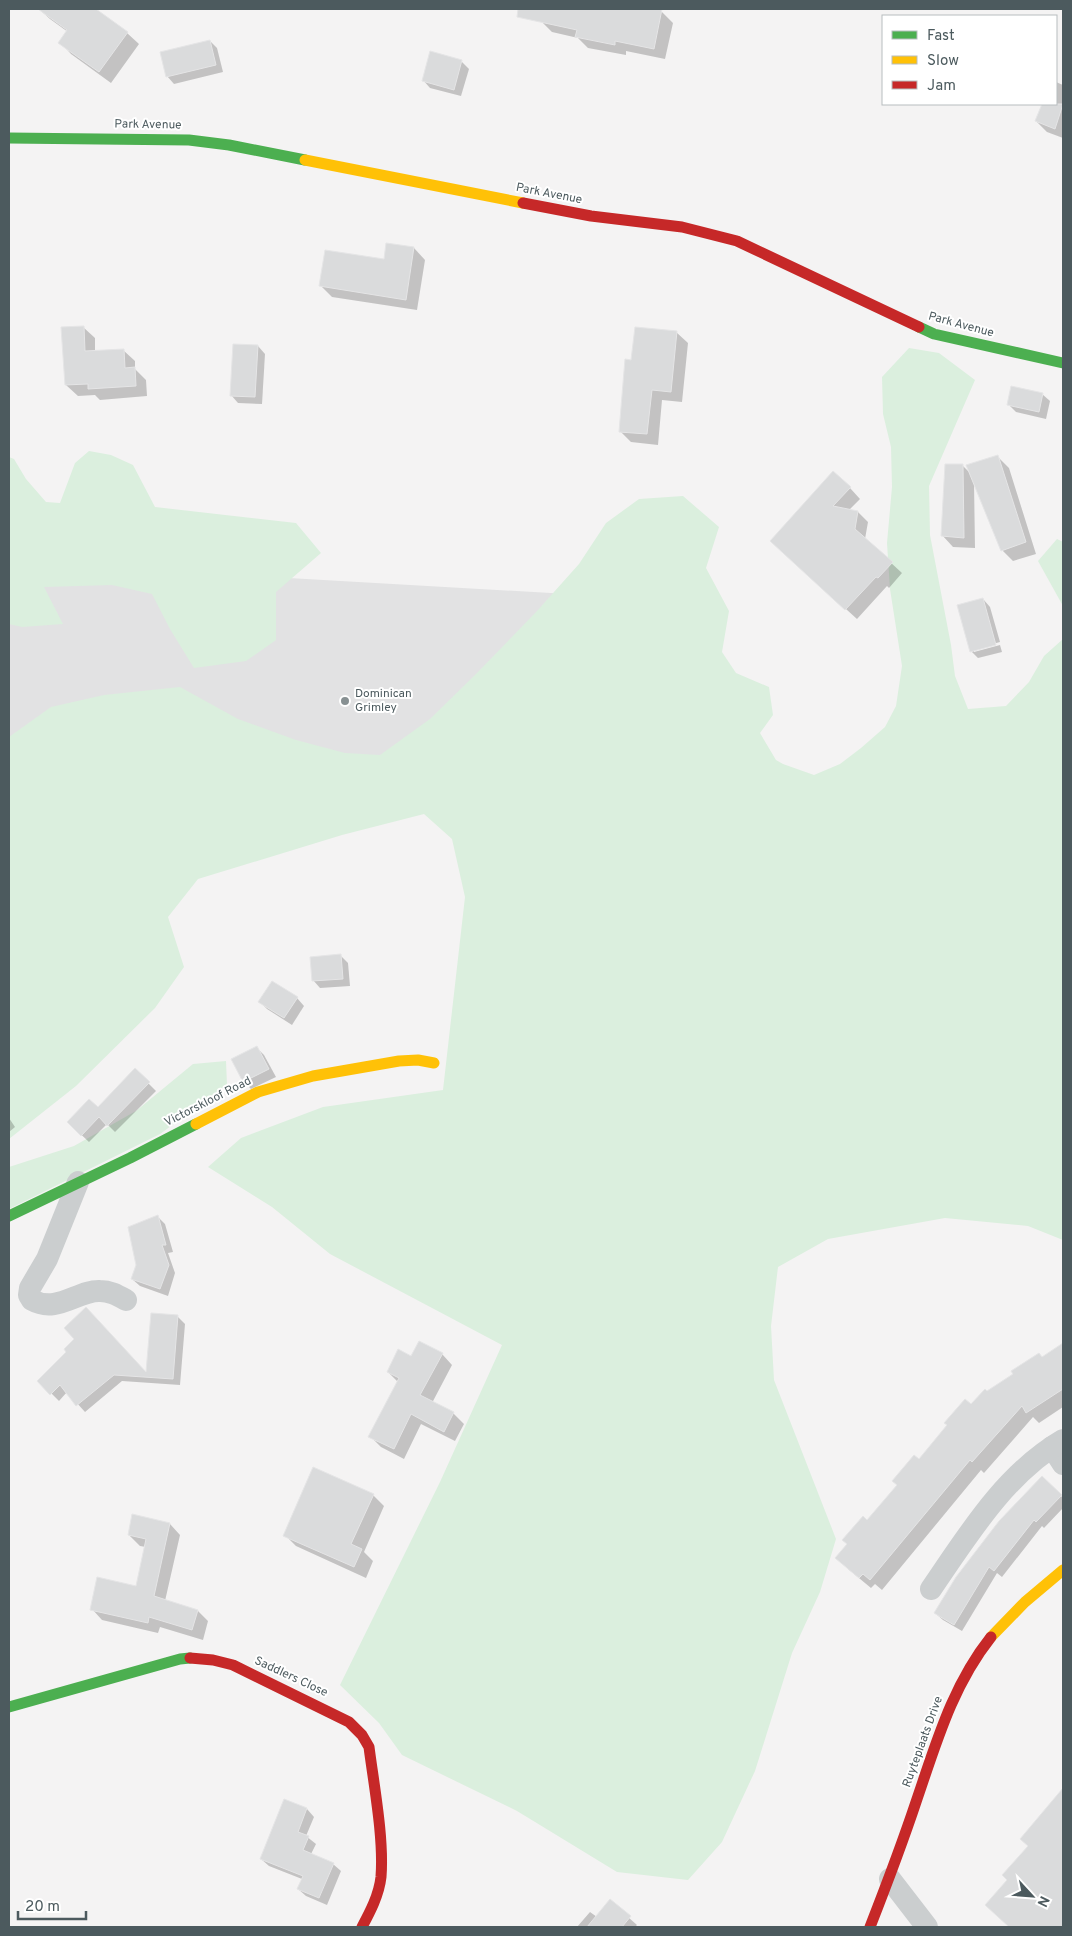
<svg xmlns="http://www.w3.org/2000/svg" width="1072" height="1936" font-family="Overpass,sans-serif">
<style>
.education{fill:#e2e2e3}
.green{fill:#dbefde}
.shadow{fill:#0003}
.building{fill:#dadbdc;stroke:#e5e5e6}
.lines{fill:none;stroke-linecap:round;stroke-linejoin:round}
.street{stroke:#cbcecf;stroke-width:22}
.fast{stroke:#4caf50;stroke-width:11}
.slow{stroke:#ffc107;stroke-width:11}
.jam{stroke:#c62828;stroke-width:11}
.poi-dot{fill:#879092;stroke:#fff;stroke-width:2}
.labels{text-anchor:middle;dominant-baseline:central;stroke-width:4;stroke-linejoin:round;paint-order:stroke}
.street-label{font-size:12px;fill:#4c5a5e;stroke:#fff}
.poi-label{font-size:12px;fill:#4c5a5e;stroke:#fff;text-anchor:start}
</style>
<rect width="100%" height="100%" fill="#f4f3f3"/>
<!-- education -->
<path class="education" d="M9,562L637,598L407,803L9,911Z"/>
<!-- green -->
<g class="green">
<path d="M909,348L939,353L975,380L929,486L930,535L951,645L955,676L968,709L1006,706L1029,682L1044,656L1063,639V1240L1028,1226L945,1218L828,1239L778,1267L771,1326L774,1380L836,1539L820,1592L792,1653L755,1771L722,1842L688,1880L617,1872L517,1811L402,1755L379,1723L340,1685L440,1482L502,1345L330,1254L272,1207L208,1167L241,1138L323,1107L443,1090L465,897L452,839L424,814L342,835L198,879L168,917L184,967L155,1008L76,1086L9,1139V737L51,707L104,695L180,687L238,719L296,740L345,753L380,755L430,719L476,674L537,611L579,564L606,523L639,499L683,496L719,527L706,568L729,611L722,652L736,673L769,687L773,715L760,733L776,760L783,764L814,775L840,764L861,748L885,727L896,706L902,666L890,589L887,543L892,487L891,447L883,414L882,377Z"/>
<path d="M89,451L111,455L133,465L155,507L296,523L321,553L276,592V640L246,661L194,668L170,629L152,594L112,585L44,587L63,624L22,627L9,624V457L14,459L26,479L46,502L60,503L75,463Z"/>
<path d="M1057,539L1063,542V606L1038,561Z"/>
<path d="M226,1061L227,1085L160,1134L9,1209V1167L74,1146L136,1111L193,1064Z"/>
</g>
<!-- shadow -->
<g class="shadow">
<path d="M39,9H78L82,12L84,9H94L127,33L139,44L111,83L71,54L60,42L68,32L50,19Z"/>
<path d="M543,9H649L661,11L673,23L665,59L626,51V55L588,48L578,38L552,32L541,21Z"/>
<path d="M210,41L217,48L223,72L174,84L167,76Z"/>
<path d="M461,61L469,69L461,96L430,88L423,80Z"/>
<path d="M1056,82L1063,85V138L1047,132L1036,121L1043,104H1056Z"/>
<path d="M414,248L425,260L417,310L332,297L321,286Z"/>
<path d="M83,327L95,338V352L123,350L135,361V369L146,380L147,396L100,400L95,395L78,396L66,385Z"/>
<path d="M676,332L688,343L682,402L662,400L658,445L631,442L620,431L632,361Z"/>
<path d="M258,346L265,354L262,404L238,403L231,395Z"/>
<path d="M1042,394L1050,401L1046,419L1016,412L1009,405Z"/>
<path d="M998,457L1009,468L1036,554L1013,561L1002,550L974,482L975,548L953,547L942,535L963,466L971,474Z"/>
<path d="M850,488L860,499L849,510L858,512L868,522L865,539L902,573L889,588L887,586L857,619L782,551Z"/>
<path d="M983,599L990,607L1000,642L974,649V652L1000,645L1002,652L978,658L971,651Z"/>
<path d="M341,956L348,963L350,986L320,988L313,980Z"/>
<path d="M297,998L304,1006L292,1025L267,1009L260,1002Z"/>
<path d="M256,1047L264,1055L276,1077L251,1089L244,1082Z"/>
<path d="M135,1070L156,1091L115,1132L107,1124L89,1142L68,1122L98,1109Z"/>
<path d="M9,1118L15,1127L9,1132Z"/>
<path d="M158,1217L165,1224L173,1252L168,1253L175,1273L168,1296L140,1286L132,1279Z"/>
<path d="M177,1316L185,1324L180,1385L122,1381L85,1412L67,1392L59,1401L39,1381L68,1352L75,1339L147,1375Z"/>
<path d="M1059,1347L1063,1352V1407L1039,1423L1033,1417L984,1473L981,1470L882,1590L875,1584L871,1588L848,1569L867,1522L919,1461L971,1406L987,1392Z"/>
<path d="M442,1354L452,1365L432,1403L453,1413L464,1424L455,1441L421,1424L404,1459L381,1447L370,1436L398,1382L388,1372L411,1358Z"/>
<path d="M1042,1478L1063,1498V1508L1044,1528L1042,1526L1002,1577L997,1573L962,1631L943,1620L935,1613Z"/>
<path d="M373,1495L384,1506L364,1552L373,1561L366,1578L296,1546L285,1535Z"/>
<path d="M170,1524L180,1535L165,1601L198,1611L208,1621L203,1640L160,1627L158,1633L102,1620L92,1609L137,1587L146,1547L140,1546L129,1535Z"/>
<path d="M1063,1789V1927H1010L997,1915L1009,1880L1029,1846L1022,1839Z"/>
<path d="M284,1801L307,1809L314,1817L306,1836L316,1844L311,1854L333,1864L341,1871L327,1905L306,1896L298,1889L302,1879L269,1866L261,1859Z"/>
<path d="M610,1901L637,1925L635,1927H577L590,1912L597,1917Z"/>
</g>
<!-- building -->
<g class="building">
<path d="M38,9H96L128,32L99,72L58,43L67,30Z"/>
<path d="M518,9H662L654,49L615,41V45L575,37L577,30L517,17Z"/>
<path d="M210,40L216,65L166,77L160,52Z"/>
<path d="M430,51L462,60L454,90L422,81Z"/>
<path d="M1042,104H1063L1055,129L1035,121Z"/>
<path d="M386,243L414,247L406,300L319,286L325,250L384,259Z"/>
<path d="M84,326L85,351L124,349L125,368L135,367L136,386L88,389V384L65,385L61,327Z"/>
<path d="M635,327L677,331L671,392L652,390L647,434L619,432L625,359L631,360Z"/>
<path d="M233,344L258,345L255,397L230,396Z"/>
<path d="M1011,386L1043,393L1039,412L1007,405Z"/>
<path d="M998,455L1026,542L1001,551L966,465Z"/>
<path d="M945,464H963L964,538L941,536Z"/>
<path d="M833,471L851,487L833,506L858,511L855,529L893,562L878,578L876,577L845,610L770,541Z"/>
<path d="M983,598L996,645L970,652L957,605Z"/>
<path d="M341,954L343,979L312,981L310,957Z"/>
<path d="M272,981L298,997L284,1018L258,1002Z"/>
<path d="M257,1046L269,1069L243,1082L231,1059Z"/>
<path d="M135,1068L150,1082L107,1126L99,1117L81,1136L67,1122L89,1099L98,1107Z"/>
<path d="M158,1215L166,1245H162L169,1265L160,1289L131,1279L136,1265L128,1227Z"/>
<path d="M86,1307L146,1372L151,1313L178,1315L173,1379L114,1375L76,1406L60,1385L50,1395L37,1381L66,1352L64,1349L74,1339L64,1328Z"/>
<path d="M419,1341L443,1353L420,1395L454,1412L444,1432L411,1414L394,1449L368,1437L399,1378L387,1372L398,1349L411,1356Z"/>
<path d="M1063,1343V1389L1026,1413L1022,1406L972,1462L970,1460L870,1580L863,1574L859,1578L835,1558L847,1544L842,1540L863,1516L867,1520L897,1485L892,1481L914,1455L919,1459L947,1425L944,1423L965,1399L971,1404L985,1389L987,1391L1013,1374L1011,1371L1039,1353L1042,1357Z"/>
<path d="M313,1467L374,1494L351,1544L362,1549L354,1567L283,1536Z"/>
<path d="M1042,1476L1062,1495L1036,1522L1034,1520L994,1571L989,1567L954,1625L934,1613L956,1577L999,1521Z"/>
<path d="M132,1514L170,1523L154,1596L198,1610L192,1630L149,1617L148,1623L90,1610L97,1577L136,1586L146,1539L128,1535Z"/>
<path d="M1063,1788V1927H1009L985,1905L1007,1880L1002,1875L1028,1846L1020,1839Z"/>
<path d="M284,1799L307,1808L298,1832L309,1836L303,1850L334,1863L319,1898L297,1889L303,1876L260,1859Z"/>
<path d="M610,1899L631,1916L622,1927H587Z"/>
</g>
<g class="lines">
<!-- street -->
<g class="street">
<path d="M78,1182L47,1259L30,1288L29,1295L32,1300C57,1314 78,1290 100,1291C110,1291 117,1295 126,1300"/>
<path d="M1052,1447L1063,1464"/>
<path d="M931,1589C968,1535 1005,1474 1063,1440"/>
<path d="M890,1879L927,1927"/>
</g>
<!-- fast -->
<g class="fast">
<path d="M9,138L189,140L229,145L305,160"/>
<path d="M919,327L934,334L1063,363"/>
<path d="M9,1216L130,1158L196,1124"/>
<path d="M9,1707L180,1659L190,1658"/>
</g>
<!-- slow -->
<g class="slow">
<path d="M305,160L523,203"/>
<path d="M196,1124L258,1092L313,1076L399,1061L418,1060L434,1063"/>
<path d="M991,1637L1025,1602L1063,1570"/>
</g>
<!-- jam -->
<g class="jam">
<path d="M523,203L591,216L682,227L737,241L919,327"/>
<path d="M190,1658L213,1660L233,1665L349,1722L362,1735L369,1747C374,1786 384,1838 381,1877C379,1895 370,1912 362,1927"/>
<path d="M870,1927C886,1886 902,1844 916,1802C936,1744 952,1686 991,1637"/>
</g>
</g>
<!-- markers -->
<circle class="poi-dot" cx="345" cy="701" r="5"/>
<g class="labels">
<!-- street labels -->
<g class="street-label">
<text transform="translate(148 125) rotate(1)">Park Avenue</text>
<text transform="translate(549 194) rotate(11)">Park Avenue</text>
<text transform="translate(961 325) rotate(15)">Park Avenue</text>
<text transform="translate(208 1102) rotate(-27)">Victorskloof Road</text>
<text transform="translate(291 1677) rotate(25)">Saddlers Close</text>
<text transform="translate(923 1742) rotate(-70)">Ruyteplaats Drive</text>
</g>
<!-- poi labels -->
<g class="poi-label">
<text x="355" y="694">Dominican<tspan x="355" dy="14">Grimley</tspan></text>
</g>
</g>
<!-- border -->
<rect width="1072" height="1936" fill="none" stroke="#4c5a5e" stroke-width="20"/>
<!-- legend -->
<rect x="882" y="15" width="175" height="90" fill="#ffffff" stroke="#b7bdbf"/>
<rect x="892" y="31" width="25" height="8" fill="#4caf50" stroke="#b7bdbf"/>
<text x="927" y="40" font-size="15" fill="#4c5a5e">Fast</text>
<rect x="892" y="56" width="25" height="8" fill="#ffc107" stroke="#b7bdbf"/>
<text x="927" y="65" font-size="15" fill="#4c5a5e">Slow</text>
<rect x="892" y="81" width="25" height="8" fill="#c62828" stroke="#b7bdbf"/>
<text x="927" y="90" font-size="15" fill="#4c5a5e">Jam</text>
<!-- north arrow -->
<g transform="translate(1032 1896) rotate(116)" stroke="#ffffff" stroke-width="4" paint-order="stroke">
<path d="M0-4L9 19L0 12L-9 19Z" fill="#4c5a5e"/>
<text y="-8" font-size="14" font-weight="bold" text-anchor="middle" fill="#4c5a5e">N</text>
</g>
<!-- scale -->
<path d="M18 1911v8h68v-8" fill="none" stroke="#4c5a5e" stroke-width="2.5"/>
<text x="25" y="1911" font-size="15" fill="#4c5a5e" stroke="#ffffff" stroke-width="4" paint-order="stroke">20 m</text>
</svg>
